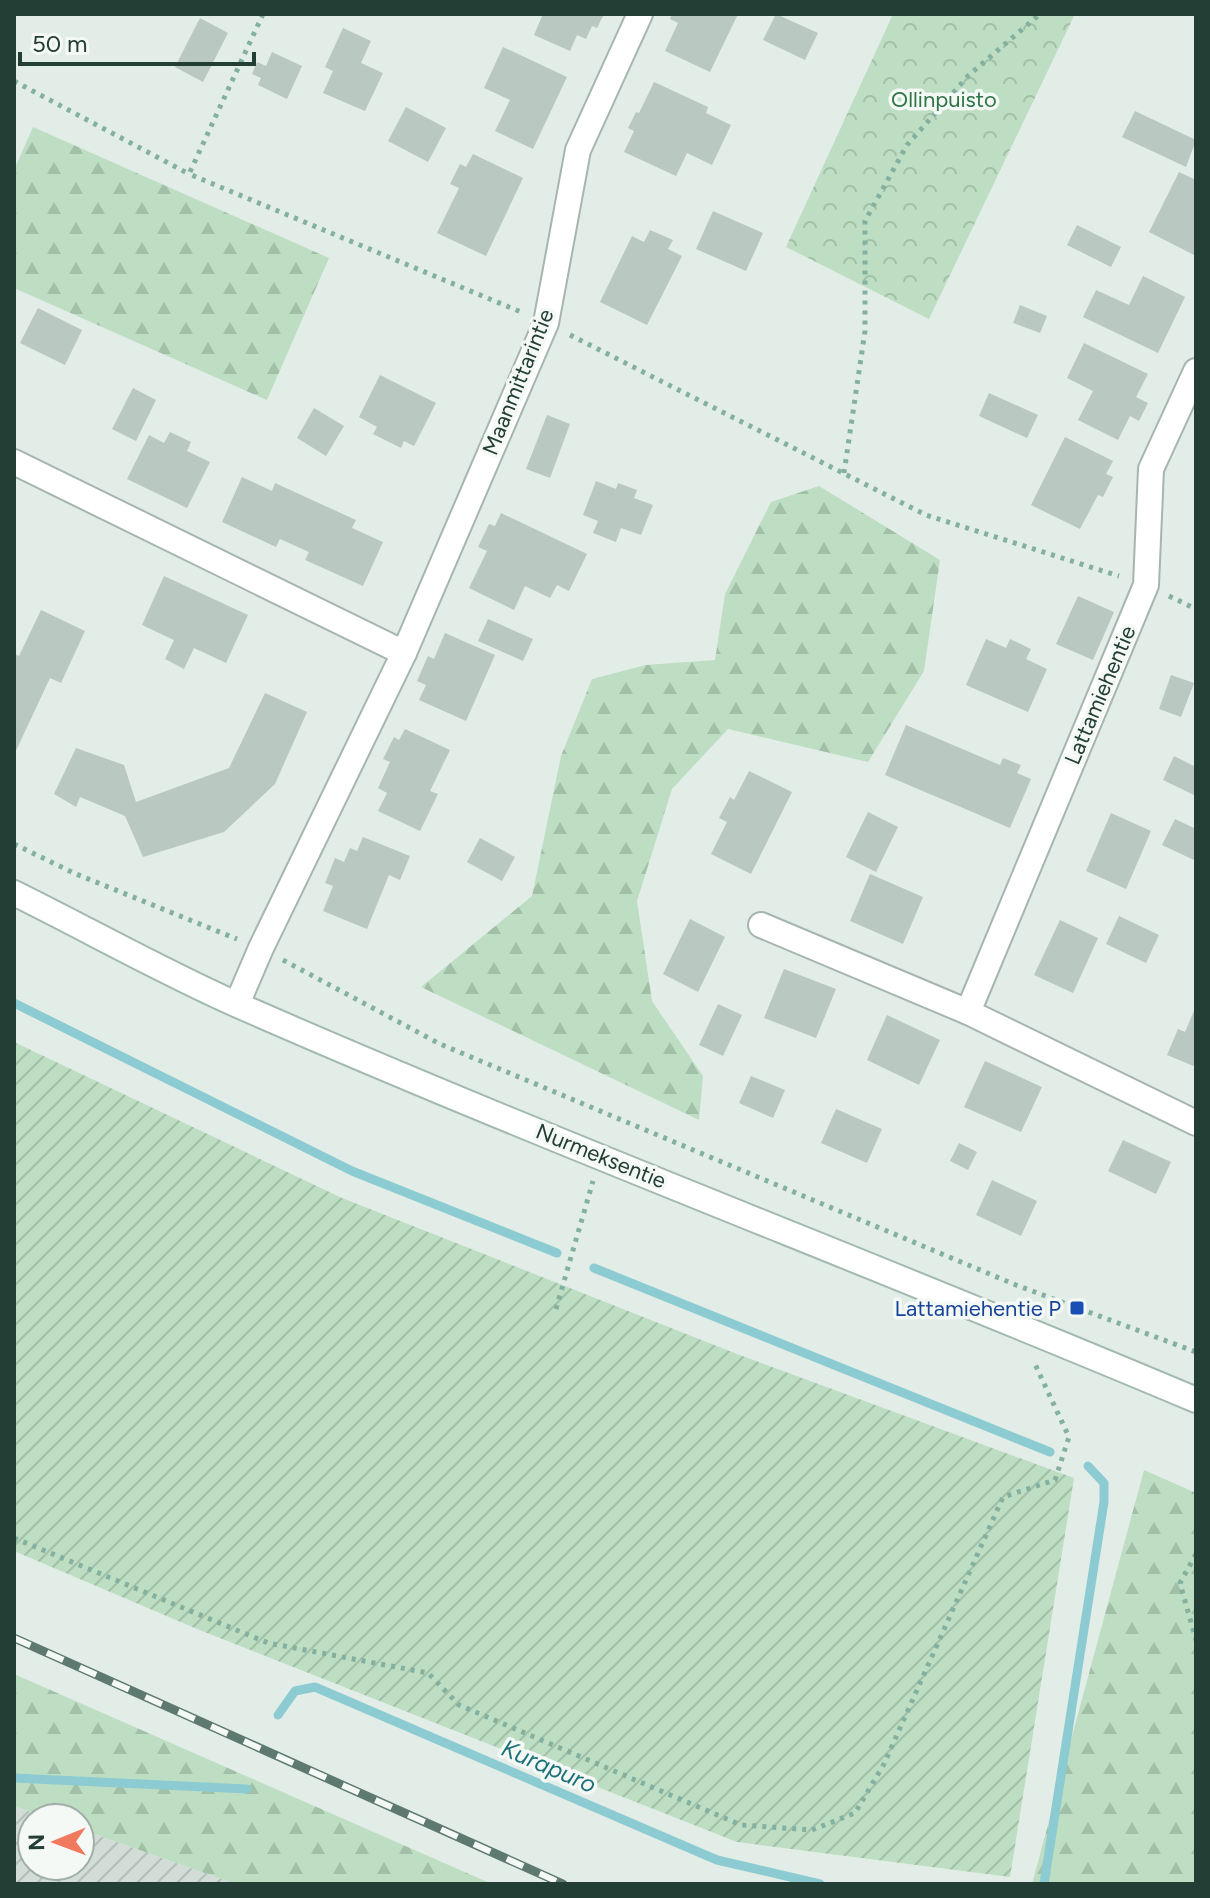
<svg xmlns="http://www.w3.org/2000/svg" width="1210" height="1898" font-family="Figtree,sans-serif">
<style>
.industrial{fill:url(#industrial-furrows)}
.forest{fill:url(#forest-firs)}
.park{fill:url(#park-crowns)}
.garden{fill:url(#garden-furrows)}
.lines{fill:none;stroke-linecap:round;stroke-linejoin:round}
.stream{stroke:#8ccbd1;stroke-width:9}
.building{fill:#b9c8c1}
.street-casing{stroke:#a6b5af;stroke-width:28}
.secondary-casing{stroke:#a2b9af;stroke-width:28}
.path{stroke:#84b0a0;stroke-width:5;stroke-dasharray:4 6;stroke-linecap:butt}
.street{stroke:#fff;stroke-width:24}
.secondary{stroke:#fff;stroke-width:24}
.rail-casing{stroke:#5e7a70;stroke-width:9}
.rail{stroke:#f4f9f6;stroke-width:6;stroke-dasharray:18;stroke-linecap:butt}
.transit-dot{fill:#1a4fb4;stroke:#f4f9f6;stroke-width:3}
.labels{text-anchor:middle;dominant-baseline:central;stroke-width:7;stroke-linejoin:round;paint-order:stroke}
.park-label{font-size:22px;fill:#2d7545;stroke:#f4f9f6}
.street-label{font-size:22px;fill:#233e35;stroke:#f4f9f6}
.transit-label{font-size:22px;fill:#164399;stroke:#f4f9f6;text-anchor:end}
.water-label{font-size:24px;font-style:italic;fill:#1d717a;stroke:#f4f9f6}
</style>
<defs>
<pattern id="industrial-furrows" width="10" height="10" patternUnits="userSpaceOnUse" patternTransform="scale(2)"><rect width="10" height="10" fill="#d2ddd7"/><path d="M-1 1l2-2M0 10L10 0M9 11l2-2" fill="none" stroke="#b4bfb9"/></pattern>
<pattern id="forest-firs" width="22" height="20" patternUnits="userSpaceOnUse" patternTransform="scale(2)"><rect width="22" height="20" fill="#bddec3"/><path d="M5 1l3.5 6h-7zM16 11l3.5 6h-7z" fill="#a2c0a8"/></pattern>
<pattern id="park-crowns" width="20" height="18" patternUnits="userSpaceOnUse" patternTransform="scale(2)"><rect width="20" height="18" fill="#bddec3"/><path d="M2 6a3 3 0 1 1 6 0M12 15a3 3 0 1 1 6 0" fill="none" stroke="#a2c0a8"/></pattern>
<pattern id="garden-furrows" width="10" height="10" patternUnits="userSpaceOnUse" patternTransform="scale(2)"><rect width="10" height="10" fill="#bddec3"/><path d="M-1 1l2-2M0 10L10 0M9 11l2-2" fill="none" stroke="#a2c0a8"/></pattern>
</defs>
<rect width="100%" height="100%" fill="#e3ede8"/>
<!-- industrial -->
<path class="industrial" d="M14,1806L48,1818H32V1866H80V1829L236,1884H14Z"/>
<!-- forest -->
<g class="forest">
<path d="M33,127L329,258L267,400L14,288V170Z"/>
<path d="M819,486L940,560L924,671L868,762L728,729L672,789L637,901L652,1001L703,1076L699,1120L421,987L532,896L561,756L592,679L646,665L715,660L725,594L771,502Z"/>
<path d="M1144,1470L1196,1493V1884H1032Z"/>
<path d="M14,1674L492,1884H236L80,1829V1818H48L14,1806Z"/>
</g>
<!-- park -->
<path class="park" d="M893,14H1075L929,319L786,247Z"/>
<!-- garden -->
<path class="garden" d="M14,1042L342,1198L737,1354L1074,1478L1010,1877L737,1842L197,1629L14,1551Z"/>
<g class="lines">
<!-- stream -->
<g class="stream">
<path d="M14,1003L352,1171L557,1253"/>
<path d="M594,1268L1050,1452"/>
<path d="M278,1715L295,1691L315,1687L717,1860L820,1884"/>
<path d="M14,1778L247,1789"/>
<path d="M1044,1884L1104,1502V1483L1088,1466"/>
</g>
</g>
<!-- building -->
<g class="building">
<path d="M543,14L551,15L604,14L597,28L592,26L586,39L577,35L570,51L534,35Z"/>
<path d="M672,14H738L710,72L665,51L678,23L670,19Z"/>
<path d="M776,14L818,33L805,60L763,40Z"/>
<path d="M200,18L228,33L203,82L175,67Z"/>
<path d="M343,28L371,41L361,63L383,73L365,111L323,93L333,71L325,67Z"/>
<path d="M503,47L567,77L533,149L495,131L510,100L484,88Z"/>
<path d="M272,52L302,66L287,99L258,85L261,78L252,74L257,62L266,66Z"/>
<path d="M654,82L708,107L706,113L731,125L712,165L687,153L676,176L624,152L634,131L628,128L636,112L639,113Z"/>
<path d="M406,107L446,128L428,162L388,141Z"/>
<path d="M1135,111L1196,140L1186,167L1122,137Z"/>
<path d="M473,154L523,178L486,256L437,233L459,188L450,184L460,164L466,167Z"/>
<path d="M1179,172L1196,180V256L1149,232Z"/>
<path d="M713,211L763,233L746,271L696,249Z"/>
<path d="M1077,225L1121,247L1111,267L1067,245Z"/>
<path d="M650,230L673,240L668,249L682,256L647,325L600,302L632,236L644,242Z"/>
<path d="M1143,276L1185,297L1158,353L1083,317L1096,290L1129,305Z"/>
<path d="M1020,305L1047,316L1040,333L1013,323Z"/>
<path d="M38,308L82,330L65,365L20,343Z"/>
<path d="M1084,343L1148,374L1136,397L1148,403L1139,421L1130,416L1118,440L1078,420L1093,391L1067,378Z"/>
<path d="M380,375L436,403L414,446L404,441L401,448L373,434L377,427L359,417Z"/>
<path d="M133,388L156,400L136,441L112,429Z"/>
<path d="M989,393L1038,415L1027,438L979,416Z"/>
<path d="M314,408L344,426L326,456L297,438Z"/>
<path d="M547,415L570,424L550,478L526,469Z"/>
<path d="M170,432L191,442L187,451L210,462L187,508L127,479L149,435L164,443Z"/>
<path d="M1065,437L1113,461L1106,474L1113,477L1103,497L1098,495L1080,529L1031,505Z"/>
<path d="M242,477L272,491L275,483L356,520L352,528L383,542L363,586L305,560L309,552L280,539L276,547L222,522Z"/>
<path d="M596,481L616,489L618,483L637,490L634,498L653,505L641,535L621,528L616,542L593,533L598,521L583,515Z"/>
<path d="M501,513L587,554L569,591L557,585L550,598L525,586L514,610L469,588L487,551L478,547L489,524L495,526Z"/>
<path d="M164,576L248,615L226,663L194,648L184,669L165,659L174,640L142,625Z"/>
<path d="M1078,596L1114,612L1093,660L1056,644Z"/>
<path d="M41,610L85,631L61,683L50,678L14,755V654L19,656Z"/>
<path d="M488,619L533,639L523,661L478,641Z"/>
<path d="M445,633L495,655L466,721L419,700L426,685L417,681L428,656L434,659Z"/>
<path d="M986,639L1006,648L1010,639L1031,649L1026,659L1047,669L1028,712L966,685Z"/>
<path d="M1171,675L1194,683L1181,717L1159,709Z"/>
<path d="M265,693L307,712L275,784L224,832L143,857L125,816L80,797L76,807L54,794L76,748L124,765L136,802L229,768Z"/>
<path d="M906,725L1000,765L1003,758L1021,765L1017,773L1031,779L1010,828L885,775Z"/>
<path d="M405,729L450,750L430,791L438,794L420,831L378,811L387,793L378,788L390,762L383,759L394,737L399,740Z"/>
<path d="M1174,756L1196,767L1194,795L1163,780Z"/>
<path d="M749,771L792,792L751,874L711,854L727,822L719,818L730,797L734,800Z"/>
<path d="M868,812L898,827L876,872L846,857Z"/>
<path d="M1111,813L1151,831L1126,889L1086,871Z"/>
<path d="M1175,819L1196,829V861L1162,845Z"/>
<path d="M363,837L410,856L400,880L389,875L367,929L323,911L333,886L325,883L335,858L344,862L350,848L357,851Z"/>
<path d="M480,838L515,857L502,881L467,862Z"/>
<path d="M870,874L923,897L903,944L850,921Z"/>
<path d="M1119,916L1159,935L1146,963L1106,944Z"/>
<path d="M690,919L725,937L698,992L663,974Z"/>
<path d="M1060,920L1098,938L1073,993L1034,975Z"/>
<path d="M784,969L836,989L816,1038L764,1018Z"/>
<path d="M718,1004L742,1015L723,1056L699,1045Z"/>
<path d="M1196,1006V1067L1167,1055L1178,1029L1185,1032Z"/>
<path d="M887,1015L940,1040L919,1085L867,1060Z"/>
<path d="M985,1061L1042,1087L1021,1132L964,1107Z"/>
<path d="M751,1076L785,1090L773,1118L739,1103Z"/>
<path d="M836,1109L882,1129L867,1163L821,1143Z"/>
<path d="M1123,1140L1171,1162L1156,1194L1108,1171Z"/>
<path d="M959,1143L977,1152L968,1170L950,1161Z"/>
<path d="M992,1180L1037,1201L1021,1236L976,1215Z"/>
</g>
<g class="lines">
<defs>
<g id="street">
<path d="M14,462L404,653"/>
<path d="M761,925L968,1012L1196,1123"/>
<path d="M237,1004L261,948L404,653L546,323L578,150L640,14"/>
<path d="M968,1012L1146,585L1151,469L1196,371"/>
</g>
<path id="secondary" d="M14,893C89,930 163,972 240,1006C555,1144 879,1266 1196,1400"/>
</defs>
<!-- street casing -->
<use href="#street" class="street-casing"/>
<!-- secondary casing -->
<use href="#secondary" class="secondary-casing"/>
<!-- path -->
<g class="path">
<path d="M263,14L189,174L521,312"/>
<path d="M14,81L189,174"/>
<path d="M570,335L926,515L1119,576"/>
<path d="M844,473L865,331V221L907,145L969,75L1040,14"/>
<path d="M1169,596L1196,609"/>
<path d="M14,844L76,874L237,939"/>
<path d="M283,960L440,1044L1016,1285L1196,1352"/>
<path d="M556,1309L593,1181"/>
<path d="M14,1538L268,1643L428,1673L459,1705L741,1825L812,1830L855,1813L884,1764L1003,1497L1055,1480L1069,1437L1034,1362"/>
<path d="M1196,1554L1180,1583L1196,1640"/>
</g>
<!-- street -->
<use href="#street" class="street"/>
<!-- secondary -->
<use href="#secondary" class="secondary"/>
<defs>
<path id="rail" d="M14,1638L563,1884"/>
</defs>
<!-- rail casing -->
<use href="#rail" class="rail-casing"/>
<!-- rail -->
<use href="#rail" class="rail"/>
</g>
<!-- markers -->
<rect class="transit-dot" x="1069" y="1300" width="16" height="16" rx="4"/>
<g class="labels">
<!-- park labels -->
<g class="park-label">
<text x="944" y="99">Ollinpuisto</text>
</g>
<!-- street labels -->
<g class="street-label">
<text transform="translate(518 382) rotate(-68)">Maanmittarintie</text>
<text transform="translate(1100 695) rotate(-67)">Lattamiehentie</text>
<text transform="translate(601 1156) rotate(22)">Nurmeksentie</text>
</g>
<!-- transit labels -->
<g class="transit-label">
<text x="1061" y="1308">Lattamiehentie P</text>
</g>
<!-- water labels -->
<g class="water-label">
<text transform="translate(549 1766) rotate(23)">Kurapuro</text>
</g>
</g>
<!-- border -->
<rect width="1210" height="1898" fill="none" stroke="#233e35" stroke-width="32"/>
<!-- north arrow -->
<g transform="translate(56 1842) rotate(269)"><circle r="38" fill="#f4f9f6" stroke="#a0aea9" stroke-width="2"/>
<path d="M0-6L14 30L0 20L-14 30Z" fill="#f1795e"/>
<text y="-12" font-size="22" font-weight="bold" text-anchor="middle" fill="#233e35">N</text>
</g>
<!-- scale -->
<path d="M20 52v12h234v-12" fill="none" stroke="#233e35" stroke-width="4"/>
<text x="32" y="52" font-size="24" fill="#233e35" stroke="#f4f9f6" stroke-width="6" paint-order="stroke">50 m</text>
</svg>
